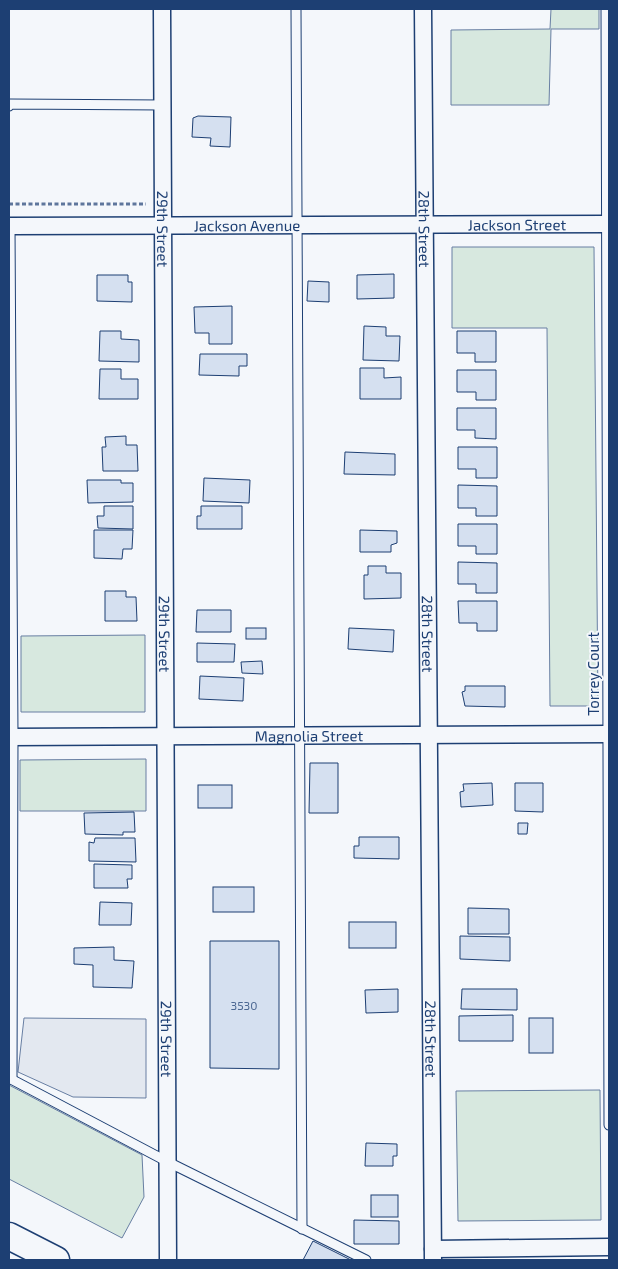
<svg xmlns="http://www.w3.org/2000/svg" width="618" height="1269" font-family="'Exo 2',sans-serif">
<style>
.green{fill:#d7e8df;stroke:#687fa3}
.parking{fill:#e3e8f0;stroke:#687fa3}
.building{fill:#d5e0f0;stroke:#1d3f73}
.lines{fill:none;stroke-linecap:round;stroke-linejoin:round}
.service-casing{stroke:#1d3f73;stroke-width:11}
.minor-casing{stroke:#1d3f73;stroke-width:19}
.primary-casing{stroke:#1d3f73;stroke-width:29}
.path{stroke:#5e769c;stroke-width:3;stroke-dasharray:4 2.5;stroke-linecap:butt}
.service{stroke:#f4f7fb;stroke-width:9}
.minor{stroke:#f4f7fb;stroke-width:16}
.primary{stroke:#f4f7fb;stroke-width:26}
.labels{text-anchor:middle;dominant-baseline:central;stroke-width:4;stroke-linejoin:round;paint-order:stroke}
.number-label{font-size:12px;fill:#4b6792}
.street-label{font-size:15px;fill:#1d3f73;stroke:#f4f7fb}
</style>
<rect width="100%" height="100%" fill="#f4f7fb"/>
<!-- green -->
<g class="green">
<path d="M551,9H599V29H551L549,105H451V30L550,29Z"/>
<path d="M452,247H594L598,706H550L547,328H452Z"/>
<path d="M145,635V712H21V636Z"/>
<path d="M146,759V811H20V760Z"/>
<path d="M9,1085L142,1155L144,1197L122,1238L9,1179Z"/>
<path d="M600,1090L601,1220L458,1221L456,1091Z"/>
</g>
<!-- parking -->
<path class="parking" d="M24,1018L146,1019V1098L73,1097L18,1072Z"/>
<!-- building -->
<g class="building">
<path d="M198,116L231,117L230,147L210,146L211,138L192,137L193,118Z"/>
<path d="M394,274V298L357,299V275Z"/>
<path d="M97,275H128V282H132V302L97,301Z"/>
<path d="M308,281L329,282V302L307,301Z"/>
<path d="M232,306V344H209V333H195L194,307Z"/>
<path d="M364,326L386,327V336H400L399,361L363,360Z"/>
<path d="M100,331H121V339L139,340V362L99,361Z"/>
<path d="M457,331H496V362H475V353H457Z"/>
<path d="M200,354H247V366H239V376L199,375Z"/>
<path d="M360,368H384V378L401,377V399H360Z"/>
<path d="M100,369H121V379H138V399H99Z"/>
<path d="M457,370H496V400H476V392H457Z"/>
<path d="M457,408H496V439L475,438V430H457Z"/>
<path d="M126,436V445H137L138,471H103L102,447H106L105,437Z"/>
<path d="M458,447H497V478H476V469H458Z"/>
<path d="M345,452L395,454V475L344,474Z"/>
<path d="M204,478L250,480L249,503L203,501Z"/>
<path d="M87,480H121V483H133V502L88,503Z"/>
<path d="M458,485L497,486V516H476V508H458Z"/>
<path d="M104,506H133V529L98,528L97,516H104Z"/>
<path d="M201,506H242V529H197V516H201Z"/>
<path d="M458,524H497V554H476V546H458Z"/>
<path d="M94,530H133L132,549H123L122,559L94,558Z"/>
<path d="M360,530L397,531V543L391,545V552H360Z"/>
<path d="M458,562L497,563V593H476V584H458Z"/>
<path d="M368,566H386V573H401V598L364,599V575H368Z"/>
<path d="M105,591H126V597H136L137,621H105Z"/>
<path d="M458,601H497V631H477V623H459Z"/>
<path d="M197,610H231V632H196Z"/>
<rect x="246" y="628" width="20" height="11"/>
<path d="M349,628L394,630L393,652L348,649Z"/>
<path d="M197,643L235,644L234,662H197Z"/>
<path d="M262,661L263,674L242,673L241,662Z"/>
<path d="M200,676L244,678L243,701L199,699Z"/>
<path d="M465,686H505V707L465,706L462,692L465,691Z"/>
<path d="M310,763H338V813H309Z"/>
<path d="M492,783L493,805L461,807L460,792L464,791L463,784Z"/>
<path d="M515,783H543V812L515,811Z"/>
<rect x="198" y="785" width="34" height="23"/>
<path d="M134,812L135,832H123V835L85,834L84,813Z"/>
<path d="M518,823H528L527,834H518Z"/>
<path d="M359,837H399V859L354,858V846H359Z"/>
<path d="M95,838H135L136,862L89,861V842L94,843Z"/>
<path d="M94,864L132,865V879H127L128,888H94Z"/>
<rect x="213" y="887" width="41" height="25"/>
<path d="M100,902L132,903L131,925H99Z"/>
<path d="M468,908L509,909V934H468Z"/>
<rect x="349" y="922" width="47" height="26"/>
<path d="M460,936L510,937V961L460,959Z"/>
<path d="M210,941H279V1069L210,1068Z"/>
<path d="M114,947V960L134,961L132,988L93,987V965L74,964V948Z"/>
<path d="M398,989V1012L366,1013L365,990Z"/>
<path d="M462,989H517V1010L461,1009Z"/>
<path d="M513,1015V1041H459V1016Z"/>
<rect x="529" y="1018" width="24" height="35"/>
<path d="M366,1143L397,1144V1156H393V1166H365Z"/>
<rect x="371" y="1195" width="27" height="22"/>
<path d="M354,1220L399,1221V1244H354Z"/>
<path d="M313,1241L351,1260H303Z"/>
</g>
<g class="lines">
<defs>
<g id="service">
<path d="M296,9L302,1229"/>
<path d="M606,9L609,1125"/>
<path d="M9,106V104L163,105"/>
<path d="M10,226L13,737L12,1079"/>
<path d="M9,1078L168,1162L366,1260"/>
</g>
<g id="minor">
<path id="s1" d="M162,9L168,1260"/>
<path id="s2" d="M423,9L433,1260"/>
<path id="s3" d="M9,226L609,224"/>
<path id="s4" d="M9,737L609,734"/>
<path d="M433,1249L609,1247"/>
</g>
<path id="primary" d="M9,1236L56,1260"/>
</defs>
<!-- service casing -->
<use href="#service" class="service-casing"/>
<!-- minor casing -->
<use href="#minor" class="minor-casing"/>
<!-- primary casing -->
<use href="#primary" class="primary-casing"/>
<!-- path -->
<path class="path" d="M9,204H146"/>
<!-- service -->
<use href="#service" class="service"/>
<!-- minor -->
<use href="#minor" class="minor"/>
<!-- primary -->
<use href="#primary" class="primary"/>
</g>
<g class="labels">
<!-- number labels -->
<g class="number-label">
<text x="244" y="1005">3530</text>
</g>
<!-- street labels -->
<g class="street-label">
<text stroke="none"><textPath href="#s3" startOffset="508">Jackson Street</textPath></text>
<text stroke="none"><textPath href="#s3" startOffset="238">Jackson Avenue</textPath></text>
<text stroke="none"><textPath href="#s1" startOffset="220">29th Street</textPath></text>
<text stroke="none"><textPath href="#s2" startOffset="220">28th Street</textPath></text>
<text stroke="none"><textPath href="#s1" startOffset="625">29th Street</textPath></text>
<text stroke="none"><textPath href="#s2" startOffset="625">28th Street</textPath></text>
<text transform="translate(593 674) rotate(-90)">Torrey Court</text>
<text stroke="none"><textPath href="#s4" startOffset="300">Magnolia Street</textPath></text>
<text stroke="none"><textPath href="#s1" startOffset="1030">29th Street</textPath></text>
<text stroke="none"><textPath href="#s2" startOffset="1030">28th Street</textPath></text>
</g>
</g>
<!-- border -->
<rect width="618" height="1269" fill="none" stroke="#1d3f73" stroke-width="20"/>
</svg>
